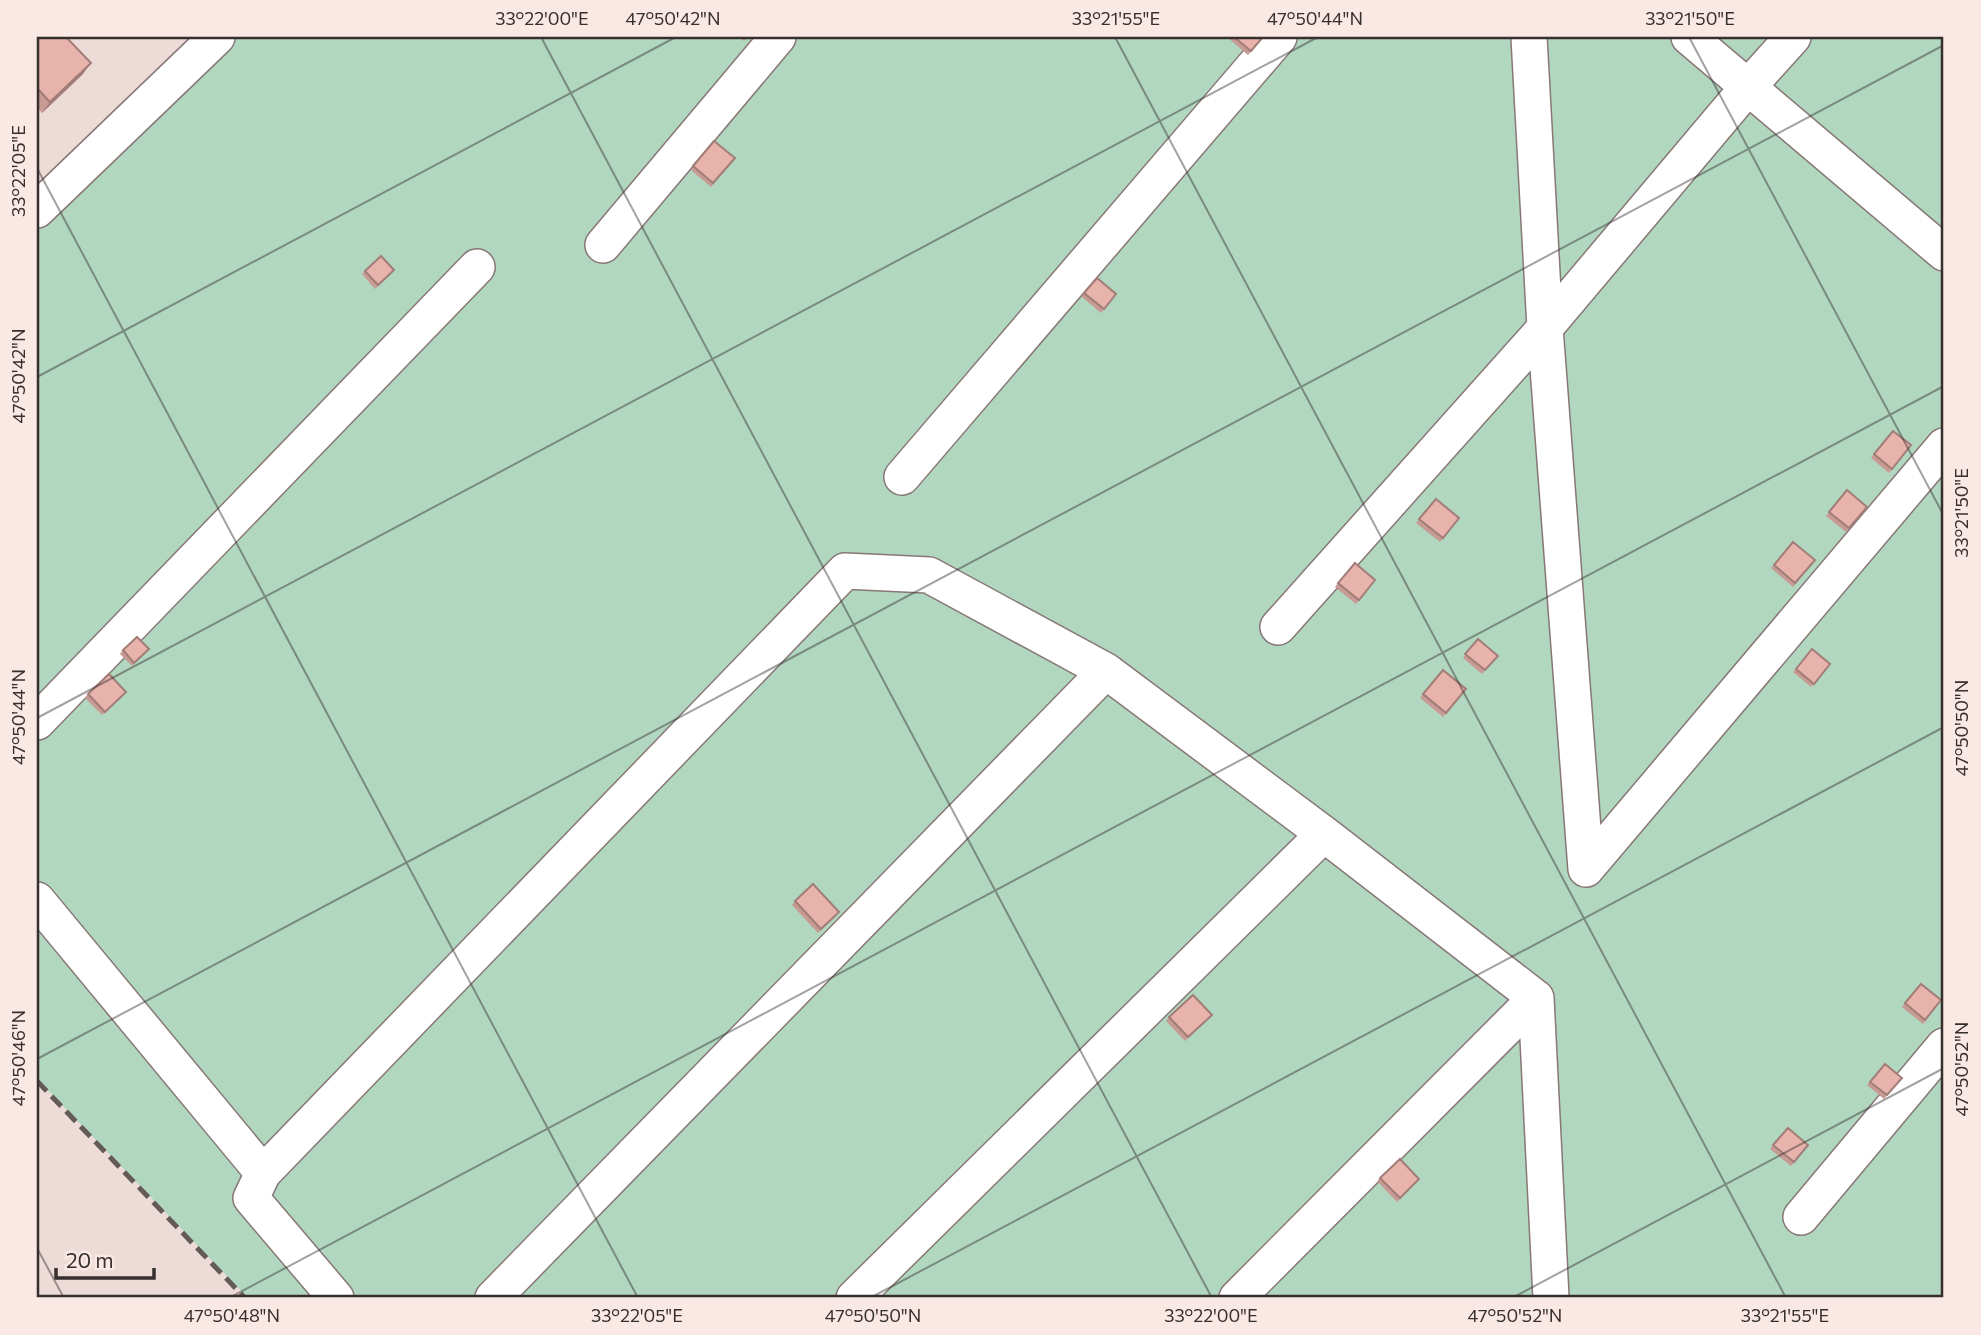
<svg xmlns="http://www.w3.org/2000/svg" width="1981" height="1335" viewBox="0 0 1981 1335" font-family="Commissioner,sans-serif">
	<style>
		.green { fill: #b1d7c1 }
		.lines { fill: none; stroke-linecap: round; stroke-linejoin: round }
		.minor-casing { stroke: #877775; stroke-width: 38 }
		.minor { stroke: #fff; stroke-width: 35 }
		.rail { stroke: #645b59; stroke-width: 5; stroke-dasharray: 14 7; stroke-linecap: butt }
		.wall { fill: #c79a93 }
		.shaded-wall { fill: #a27d78 }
		.building { fill: #e7b3ab; stroke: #a27d78; stroke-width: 2 }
		.ticks { fill: none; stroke: #362f2e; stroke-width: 2; stroke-opacity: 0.45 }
		.neatline { fill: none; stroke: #362f2e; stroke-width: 2.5 }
		.ticks-label { font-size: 18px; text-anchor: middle; fill: #362f2e }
	</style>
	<rect width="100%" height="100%" fill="#eddbd8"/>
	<path class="green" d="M191,37H1944V1298H248L37,1079V191Z"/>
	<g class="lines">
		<defs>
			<path id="minor" d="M1529,37L1545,328L1586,869
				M1689,37L1944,253
				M37,210L217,37
				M603,245L778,37
				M902,477L1279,37
				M1278,627L1545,328L1748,87L1793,37
				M37,722L477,267
				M1586,869L1944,446
				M37,900L263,1173L251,1198L336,1298
				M263,1173L845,571L929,575L1106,671L1324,834L1536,998L1551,1298
				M1801,1217L1944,1046
				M493,1298L1106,671
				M854,1298L1324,834
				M1237,1298L1536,998"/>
		</defs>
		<use href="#minor" class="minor-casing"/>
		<use href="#minor" class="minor"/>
		<path class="rail" d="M37,1081L245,1298"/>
	</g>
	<path class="wall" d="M37,37L83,74L42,113L37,107Z
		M738,37H748L744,41Z
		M1227,37H1263L1248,55Z
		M714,141L735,158L711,187L691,170Z
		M365,271L391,274L375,289L362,274Z
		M1084,293L1116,294L1101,313L1082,297Z
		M1893,431L1909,449L1889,473L1871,458Z
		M1847,490L1867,507L1846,532L1826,516Z
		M1436,499L1459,518L1440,542L1416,523Z
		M1815,560L1793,587L1771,568L1774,565Z
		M1375,580L1356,604L1335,587L1338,583Z
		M1478,639L1495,659L1482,674L1463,658Z
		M149,649L132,666L120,654L123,650Z
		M1830,664L1811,687L1793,672L1796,669Z
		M1443,670L1466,689L1443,717L1420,698Z
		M126,692L102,715L85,698L88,694Z
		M795,901L836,916L818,933L792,905Z
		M1941,1000L1923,1024L1902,1007L1905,1003Z
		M1169,1017L1209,1018L1185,1041L1166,1021Z
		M1885,1064L1902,1078L1884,1099L1867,1085Z
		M1788,1128L1808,1145L1791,1166L1770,1149Z
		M1380,1178L1419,1179L1397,1202L1377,1181Z"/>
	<path class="shaded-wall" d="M91,63L83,74L42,113L50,102Z"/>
	<path class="building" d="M37,37H66L91,63L50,102L37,88Z
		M1234,37H1263L1251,51Z
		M714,141L735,158L713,183L693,166Z
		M381,256L394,270L378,285L365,271Z
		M1097,278L1116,294L1104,309L1084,293Z
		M1893,431L1911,445L1892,469L1874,454Z
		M1847,490L1867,507L1849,528L1829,512Z
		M1436,499L1459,518L1443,538L1419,519Z
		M1793,542L1815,560L1795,583L1774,565Z
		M1355,563L1375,580L1359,600L1338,583Z
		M137,637L149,649L134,663L123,650Z
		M1478,639L1498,656L1485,670L1465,654Z
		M1812,649L1830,664L1814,684L1796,669Z
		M1443,670L1466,689L1446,713L1423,694Z
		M109,674L126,692L105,712L88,694Z
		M813,884L839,912L821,929L795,901Z
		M1921,984L1941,1000L1925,1020L1905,1003Z
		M1193,995L1212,1015L1188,1037L1169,1017Z
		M1885,1064L1902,1078L1887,1095L1870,1082Z
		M1788,1128L1808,1145L1794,1162L1773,1145Z
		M1400,1159L1419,1179L1400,1198L1380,1178Z"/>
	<path class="ticks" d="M541,37L1212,1298M1115,37L1786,1298M1689,37L1944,516M37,168L638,1298M37,377L676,37M37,718L1318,37M37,1059L1944,45M37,1248L64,1298M229,1298L1944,386M870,1298L1944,727M1512,1298L1944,1068"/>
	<rect width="1981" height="1335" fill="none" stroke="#fae8e5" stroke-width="77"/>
	<path d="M56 1268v10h98v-10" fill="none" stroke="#362f2e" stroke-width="3.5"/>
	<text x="66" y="1268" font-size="21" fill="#362f2e" stroke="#fae8e5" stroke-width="5" paint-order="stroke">20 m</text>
	<rect x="38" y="38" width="1904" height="1258" class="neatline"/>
	<g class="ticks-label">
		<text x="542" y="25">33°22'00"E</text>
		<text x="673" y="25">47°50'42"N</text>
		<text x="1116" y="25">33°21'55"E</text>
		<text x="1315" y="25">47°50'44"N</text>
		<text x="1690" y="25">33°21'50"E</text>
		<text transform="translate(19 171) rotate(-90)" y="6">33°22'05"E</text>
		<text transform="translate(19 376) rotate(-90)" y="6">47°50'42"N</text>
		<text transform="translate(1962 513) rotate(-90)" y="6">33°21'50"E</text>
		<text transform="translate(19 717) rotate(-90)" y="6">47°50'44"N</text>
		<text transform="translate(1962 728) rotate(-90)" y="6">47°50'50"N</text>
		<text transform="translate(19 1058) rotate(-90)" y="6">47°50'46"N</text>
		<text transform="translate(1962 1069) rotate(-90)" y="6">47°50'52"N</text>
		<text x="232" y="1322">47°50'48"N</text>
		<text x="637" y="1322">33°22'05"E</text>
		<text x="873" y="1322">47°50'50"N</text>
		<text x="1211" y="1322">33°22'00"E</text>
		<text x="1515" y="1322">47°50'52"N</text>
		<text x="1785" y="1322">33°21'55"E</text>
	</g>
</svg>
